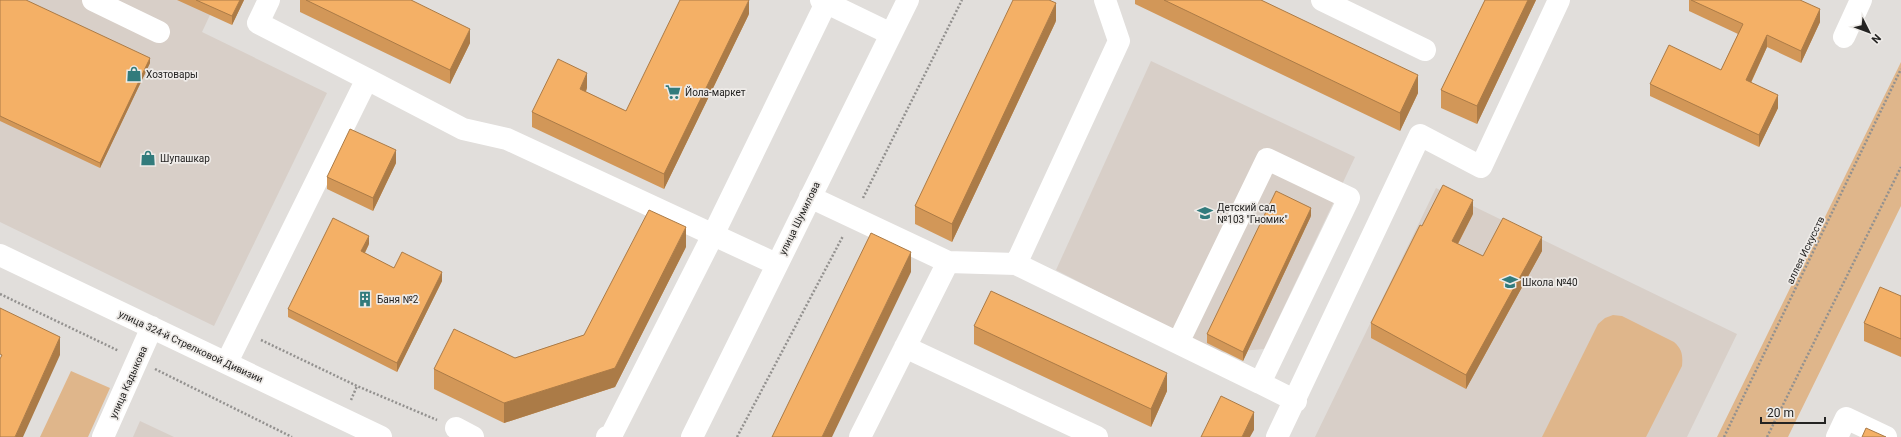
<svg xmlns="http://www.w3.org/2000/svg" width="1901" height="437" viewBox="0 0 1901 437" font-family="Roboto,sans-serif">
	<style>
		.built { fill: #d8cfc8 }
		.green { fill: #dfb68b }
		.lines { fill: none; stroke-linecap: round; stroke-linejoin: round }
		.path { stroke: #93918f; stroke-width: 2.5; stroke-dasharray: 2 2; stroke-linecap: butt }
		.minor { stroke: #fff; stroke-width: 22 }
		.wall { fill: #d29758 }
		.shaded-wall { fill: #ab7b47 }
		.building { fill: #f4b066; stroke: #ab7b47 }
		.labels { text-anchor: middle; stroke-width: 3.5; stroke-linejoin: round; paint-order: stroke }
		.poi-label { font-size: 10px; fill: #242322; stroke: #eeebe8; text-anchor: start }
		.street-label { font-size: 10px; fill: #242322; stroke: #eeebe8 }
	</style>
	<rect width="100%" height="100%" fill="#e1dedb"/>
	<path class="built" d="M0,0H217L202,32L327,93L214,326L0,222Z
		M1151,61L1355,157L1264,349L1217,353L1056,270Z
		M1436,188L1737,334L1687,437H1315Z
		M140,421L174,437H133Z"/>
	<path class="green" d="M1901,62V206L1788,437H1717Z
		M1613,315L1622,316L1674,342C1682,349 1683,355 1682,366L1646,437H1542L1598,324L1605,318Z
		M71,371L110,388L88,437H40Z"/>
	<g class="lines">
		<path class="path" d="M863,198L962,0
			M0,294L119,351
			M261,340L357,386L437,420
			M155,369L292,437
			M351,400L357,386
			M737,437L843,236
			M1724,437L1901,69
			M1767,437L1901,167"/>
		<path class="minor" d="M93,0L159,32
			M821,0L891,34
			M1322,0L1425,50
			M1844,37L1861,0
			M367,79L463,129L507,139L776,264
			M810,197L948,262L1016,264L1119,41L1105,0
			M0,255L381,437
			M1016,264L1178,343L1267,159L1349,198L1260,383L1178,343
			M905,347L1097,437
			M227,362L367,79L258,23L269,0
			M1260,383L1296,401
			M456,428L473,437
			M103,437L152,327
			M607,437L611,436L713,235L826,3
			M692,437L908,0
			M860,437L948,262
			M1277,437L1420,135L1481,167L1559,0
			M1837,437L1846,418L1886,437"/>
	</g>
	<path class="wall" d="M0,0L150,63L100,168L0,121Z
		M177,0H244L232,25Z
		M300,0H411L470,43L450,84L300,12Z
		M1135,0H1261L1418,93L1400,131L1135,4Z
		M1485,0H1536L1477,124L1441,108V90Z
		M1689,0H1800L1820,22L1801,63L1767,47L1751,83L1778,108L1759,147L1650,96V84L1721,70L1738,34L1689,11Z
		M749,14L664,189L532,127V112L587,88L586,92L626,111Z
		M1056,21L952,242L915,224V206Z
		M396,163L373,211L327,189V177Z
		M1473,214L1458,244L1483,256L1542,251L1466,389L1371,338V323Z
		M1311,216L1243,361L1207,343V334Z
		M369,244L365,253L394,268L442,281L397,372L288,317V309Z
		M686,247L615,387L504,423L434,389V369L515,358L584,335Z
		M1901,296V357L1864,341V323Z
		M974,326L1167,391L1151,427L974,344Z"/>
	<path class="shaded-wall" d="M240,0H244L232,25V16Z
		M749,0V14L664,189V174Z
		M1528,0H1536L1477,124V106Z
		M1056,3V21L952,242V224Z
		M1820,9V22L1801,63V51Z
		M470,29V43L450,84V70Z
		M1767,35V47L1746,93V80Z
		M150,58V63L100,168V163Z
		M587,73V88L580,104V89Z
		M1418,75V93L1400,131V113Z
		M1778,95V108L1759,147V135Z
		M396,150V163L373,211V198Z
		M1473,200V214L1452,255V241Z
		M1311,208V216L1243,361V352Z
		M686,227V247L615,387L504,423V403L615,368Z
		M369,236V244L361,260V251Z
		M1542,237V251L1466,389V375Z
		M911,252V272L832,437H822Z
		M442,272V281L397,372V363Z
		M60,337V355L23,437H15Z
		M1167,373V391L1151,427V409Z
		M1254,412V430L1250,437H1242Z"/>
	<path class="building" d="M0,0H26L150,58L100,163L0,116Z
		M196,0H240L232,16Z
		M306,0H411L470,29L450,70Z
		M680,0H749L664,174L532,112L558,59L587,73L580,89L626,111Z
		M1013,0H1049L1056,3L952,224L915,206Z
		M1164,0H1261L1418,75L1400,113Z
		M1485,0H1528L1477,106L1441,90Z
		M1691,0H1800L1820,9L1801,51L1767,35L1746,80L1778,95L1759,135L1650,84L1669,45L1721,70L1743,24Z
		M350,129L396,150L373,198L327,177Z
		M1443,185L1473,200L1452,241L1483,256L1503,218L1542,237L1466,375L1371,323L1420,225L1422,226Z
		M1276,191L1311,208L1243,352L1207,334Z
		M649,210L686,227L615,368L504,403L434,369L454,329L515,358L584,335Z
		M333,218L369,236L361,251L394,268L402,252L442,272L397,363L288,309Z
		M871,233L911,252L822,437H772Z
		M1880,287L1901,296V339L1864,323Z
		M991,291L1167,373L1151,409L974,326Z
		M0,308L60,337L15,437H0V359L2,355L0,354Z
		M1221,396L1254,412L1242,437H1201Z
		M1866,428L1886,437H1862Z"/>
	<defs>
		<symbol id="shop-bare" viewBox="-9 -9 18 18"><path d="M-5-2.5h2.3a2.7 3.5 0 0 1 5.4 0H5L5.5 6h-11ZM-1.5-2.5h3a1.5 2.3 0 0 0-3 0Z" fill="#327b7c" stroke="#eeebe8" stroke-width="2.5" paint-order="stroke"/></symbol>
		<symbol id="supermarket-bare" viewBox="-9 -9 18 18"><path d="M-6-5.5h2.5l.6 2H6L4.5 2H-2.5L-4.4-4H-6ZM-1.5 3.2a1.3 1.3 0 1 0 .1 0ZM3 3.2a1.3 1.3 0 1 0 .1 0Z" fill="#327b7c" stroke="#eeebe8" stroke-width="2.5" paint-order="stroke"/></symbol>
		<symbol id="school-bare" viewBox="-9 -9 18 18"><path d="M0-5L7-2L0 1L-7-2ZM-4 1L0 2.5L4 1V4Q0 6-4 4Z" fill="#327b7c" stroke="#eeebe8" stroke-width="2.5" paint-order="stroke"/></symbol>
		<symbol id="building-bare" viewBox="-9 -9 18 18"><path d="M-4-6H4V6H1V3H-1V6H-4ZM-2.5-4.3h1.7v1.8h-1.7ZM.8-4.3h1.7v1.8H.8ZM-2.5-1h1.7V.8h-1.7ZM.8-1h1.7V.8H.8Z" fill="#327b7c" stroke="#eeebe8" stroke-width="2.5" paint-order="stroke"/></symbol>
	</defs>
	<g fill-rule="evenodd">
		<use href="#shop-bare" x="123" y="63" width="22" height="22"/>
		<use href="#supermarket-bare" x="662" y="81" width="22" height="22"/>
		<use href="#shop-bare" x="137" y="147" width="22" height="22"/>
		<use href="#school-bare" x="1194" y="202" width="22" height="22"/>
		<use href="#school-bare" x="1499" y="271" width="22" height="22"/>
		<use href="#building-bare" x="354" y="288" width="22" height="22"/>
	</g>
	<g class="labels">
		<g class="poi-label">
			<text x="146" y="78">Хозтовары</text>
			<text x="685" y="96">Йола-маркет</text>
			<text x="160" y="162">Шупашкар</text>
			<text x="1217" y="211">Детский сад<tspan x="1217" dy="12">№103 "Гномик"</tspan></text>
			<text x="1522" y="286">Школа №40</text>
			<text x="377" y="303">Баня №2</text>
		</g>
		<g class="street-label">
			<text transform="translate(799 218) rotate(-64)" y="4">улица Шумилова</text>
			<text transform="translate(1805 250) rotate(-64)" y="4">аллея Искусств</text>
			<text transform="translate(191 346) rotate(25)" y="4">улица 324-й Стрелковой Дивизии</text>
			<text transform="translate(128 382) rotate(-66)" y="4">улица Кадыкова</text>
		</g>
	</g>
	<g transform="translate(1869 32) rotate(132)" stroke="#eeebe8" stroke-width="3" paint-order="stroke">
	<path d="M0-3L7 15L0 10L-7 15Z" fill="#242322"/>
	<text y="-6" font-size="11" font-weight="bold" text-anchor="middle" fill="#242322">N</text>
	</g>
	<path d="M1761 417v6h64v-6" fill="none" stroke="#242322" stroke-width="2"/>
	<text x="1767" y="417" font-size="12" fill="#242322" stroke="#eeebe8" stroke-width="3" paint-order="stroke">20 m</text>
</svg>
